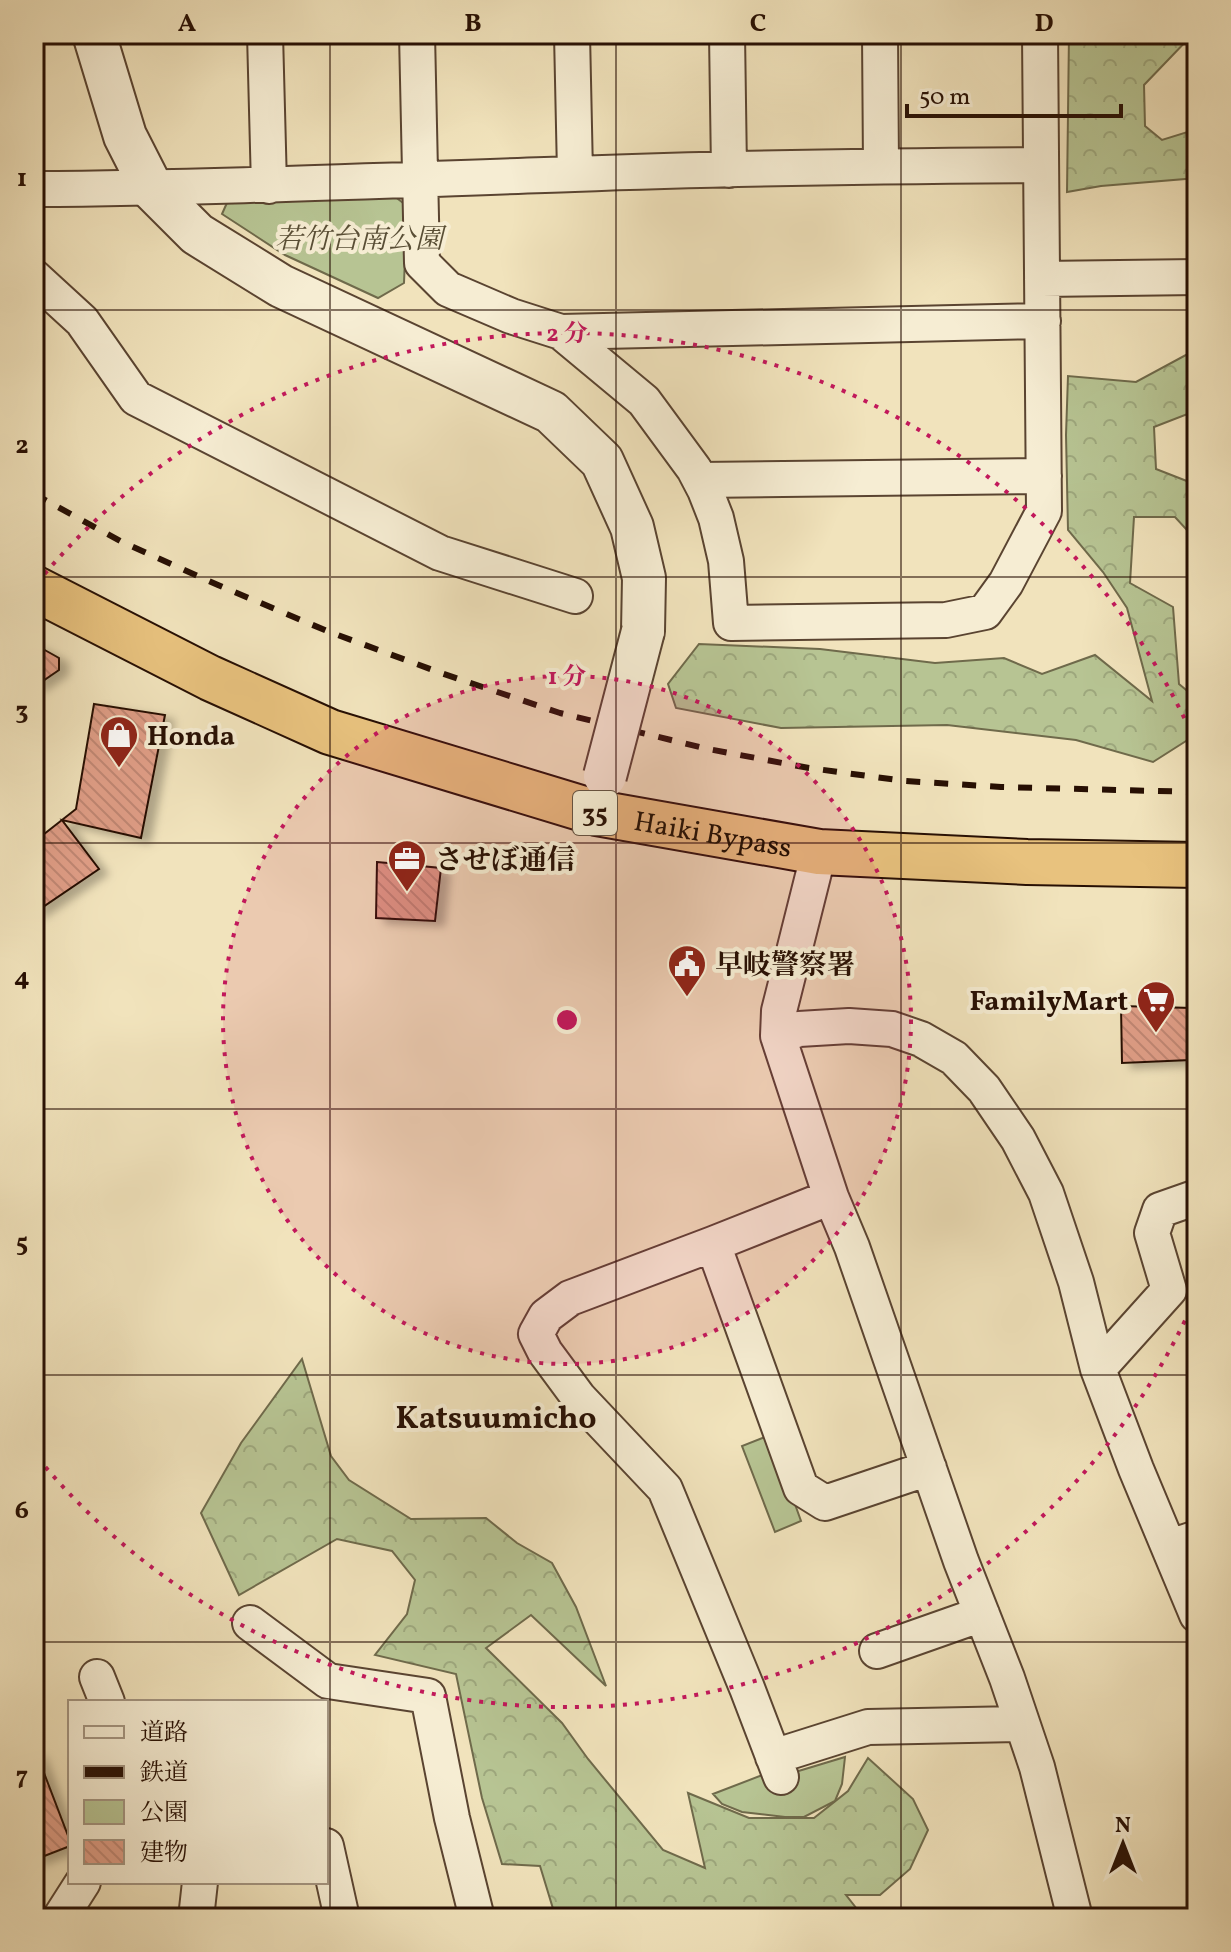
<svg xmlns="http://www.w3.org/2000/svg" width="1231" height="1952" viewBox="0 0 1231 1952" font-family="Vollkorn,'Noto Serif JP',serif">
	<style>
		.forest { fill: url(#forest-crowns); stroke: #6f6a4b; stroke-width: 2 }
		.park { fill: #b7c493; stroke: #6f6a4b; stroke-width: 2 }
		.building { fill: url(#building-back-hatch); stroke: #270f03; stroke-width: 2; filter: url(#shadow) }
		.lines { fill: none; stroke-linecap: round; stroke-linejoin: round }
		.minor-casing { stroke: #5a4431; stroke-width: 38 }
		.tertiary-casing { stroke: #5a4431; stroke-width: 46 }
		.trunk-casing { stroke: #270f03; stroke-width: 48 }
		.minor { stroke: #f6edd3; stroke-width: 34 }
		.tertiary { stroke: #f6edd3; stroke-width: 42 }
		.trunk { stroke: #e8c27e; stroke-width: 44 }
		.rail { stroke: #270f03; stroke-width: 6; stroke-dasharray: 14 14; stroke-linecap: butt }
		.tertiary-bridge-casing { stroke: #5a4431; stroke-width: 46; stroke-linecap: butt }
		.tertiary-bridge { stroke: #f6edd3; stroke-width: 42 }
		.grid { fill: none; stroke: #270f03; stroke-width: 2; stroke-opacity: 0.55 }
		.ring { fill: none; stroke: #c2185b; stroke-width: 4; stroke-dasharray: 4 8 }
		.labels { text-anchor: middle; stroke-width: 8; stroke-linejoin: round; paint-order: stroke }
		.shield { fill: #f6edd3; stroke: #655241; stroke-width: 2 }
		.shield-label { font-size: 26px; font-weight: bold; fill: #270f03 }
		.park-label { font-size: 28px; font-style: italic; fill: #594e35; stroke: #f6edd3 }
		.poi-label { font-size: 28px; font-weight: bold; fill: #270f03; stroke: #f6edd3; text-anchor: start }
		.street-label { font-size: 28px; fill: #270f03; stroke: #f6edd3 }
		.quarter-label { font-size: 32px; font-weight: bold; fill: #270f03; stroke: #f6edd3 }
		.centre { fill: #c2185b; stroke: #f6edd3; stroke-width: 4 }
		.ring-label { font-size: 24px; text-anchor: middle; font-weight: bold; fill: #c2185b; stroke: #f6edd3; stroke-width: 8; stroke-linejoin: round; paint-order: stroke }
		.neatline { fill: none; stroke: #270f03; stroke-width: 3 }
		.grid-label { font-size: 26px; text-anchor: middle; font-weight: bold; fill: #270f03 }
	</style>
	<defs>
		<pattern id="forest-crowns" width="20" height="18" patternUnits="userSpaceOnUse" patternTransform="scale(2)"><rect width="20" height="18" fill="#b7c493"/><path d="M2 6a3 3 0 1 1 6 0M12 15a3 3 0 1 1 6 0" fill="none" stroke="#9da77d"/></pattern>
		<pattern id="building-back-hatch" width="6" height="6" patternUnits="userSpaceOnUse" patternTransform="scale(2)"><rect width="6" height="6" fill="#df9d86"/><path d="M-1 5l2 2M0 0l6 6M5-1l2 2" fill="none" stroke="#bf8672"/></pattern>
		<filter id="shadow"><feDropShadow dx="9" dy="5" stdDeviation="4" flood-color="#0004"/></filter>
	</defs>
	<rect width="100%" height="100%" fill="#f1e3bc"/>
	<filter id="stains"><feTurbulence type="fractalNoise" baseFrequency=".0025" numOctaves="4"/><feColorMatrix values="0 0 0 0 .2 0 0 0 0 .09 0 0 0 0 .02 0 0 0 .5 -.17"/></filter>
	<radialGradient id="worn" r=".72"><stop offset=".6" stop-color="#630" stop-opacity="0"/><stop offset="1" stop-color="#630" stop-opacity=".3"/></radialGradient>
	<path class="forest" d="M1069,34H1193L1144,85L1145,126L1162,140L1197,129V178L1101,186L1067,192Z
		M1197,349V414L1190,413L1154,427L1156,469L1197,485V541L1175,517H1134L1130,583L1173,607L1179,684L1197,699V734L1153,762L1076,740L947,725L781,728L676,708L668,684L699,644L820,649L935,663L1004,658L1042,674L1095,655L1152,701L1127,608L1103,572L1068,530L1066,435L1068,376L1136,382Z
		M302,1359L331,1456L349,1480L411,1519L486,1518L517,1543L552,1563L576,1607L606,1686L531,1615L486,1648L562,1723L588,1759L663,1850L705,1868L688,1793L749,1818H814L848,1791L868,1758L913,1799L928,1830L910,1869L880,1895H846L864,1918H554V1912L540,1866L502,1864L482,1798L456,1674L375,1655L407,1614L415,1580L392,1551L337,1539L239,1595L201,1513L241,1443Z"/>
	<path class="park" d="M389,192L407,206L404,283L378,298L285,255L222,214L230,196Z
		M770,1435L801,1521L775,1532L742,1446Z
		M845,1757L842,1784L835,1801L804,1817H785L742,1812L722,1804L713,1794L765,1774L792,1773Z"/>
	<path class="building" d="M34,644L59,658V670L34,687Z
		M94,704L165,715L141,838L62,820L99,869L34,913V842L76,809Z
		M377,862L441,868L435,921L376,918Z
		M1121,1006L1191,1008L1190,1060L1122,1063Z
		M34,1752H36L70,1841V1846L34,1860Z"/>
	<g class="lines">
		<defs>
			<path id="minor" d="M265,34L269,186
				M417,34L422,263L448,289L511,316L561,332L1043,321
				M572,34L575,173
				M727,34L729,170
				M880,34L881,166
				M34,189C214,188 394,180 574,174C729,168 885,166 1041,165
				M34,277L82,321L136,398L440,553L575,596
				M1042,279L1197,277
				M561,332L644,401L694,469L705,490L716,518L726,561L731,623L946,620L985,612L1006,583L1044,511L1040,34
				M700,480L1044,476
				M819,852L779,1011L778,1036L831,1197L852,1247L961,1561L1007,1678L1037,1767L1075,1918
				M778,1036L799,1029L849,1026L892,1029L921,1039L954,1058L984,1089L1018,1139L1046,1193L1076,1282L1098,1369L1136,1469L1197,1615
				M713,1244L801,1488L825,1503L929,1468
				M1098,1369L1169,1290L1152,1233L1160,1210L1197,1197
				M1170,1547L1197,1538
				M250,1623L328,1681L428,1696L452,1818L477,1918
				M877,1651L982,1614
				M97,1677L107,1702
				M773,1757L868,1727L1022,1724
				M781,1777L747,1688L665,1489L579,1398L545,1352L536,1334L546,1316L570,1298L713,1244L831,1197
				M326,1846L342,1918
				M60,1918L83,1882
				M196,1918L200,1882"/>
			<path id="tertiary" d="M94,34L125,136L152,189L197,234L281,286L551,412L602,461L632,527L644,578L643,631"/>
			<g id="trunk">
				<path id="s1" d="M34,588L210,678L330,732L597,813L819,852L1027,862L1197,865"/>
			</g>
		</defs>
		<use href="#minor" class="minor-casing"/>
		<use href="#tertiary" class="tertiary-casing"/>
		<use href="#trunk" class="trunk-casing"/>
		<use href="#minor" class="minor"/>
		<use href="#tertiary" class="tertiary"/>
		<use href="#trunk" class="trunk"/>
		<path class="rail" d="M34,494L122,542L218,585L327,631L441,673L560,713L708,749L809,768L905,781L1001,787L1197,792"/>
		<defs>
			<path id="tertiary-bridge" d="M605,776L643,631"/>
		</defs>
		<use href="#tertiary-bridge" class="tertiary-bridge-casing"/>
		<use href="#tertiary-bridge" class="tertiary-bridge"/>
	</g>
	<path class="grid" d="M330,34V1918M616,34V1918M901,34V1918M34,310H1197M34,577H1197M34,843H1197M34,1109H1197M34,1375H1197M34,1642H1197"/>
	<circle cx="567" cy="1020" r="344" fill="#c2185b" fill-opacity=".12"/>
	<g class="ring">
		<circle cx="567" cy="1020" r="344"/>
		<path d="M1195 1299A687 687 0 0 1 37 1457M37 583A687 687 0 0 1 1195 741"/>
	</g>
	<defs>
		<symbol id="shop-pin" viewBox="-11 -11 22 30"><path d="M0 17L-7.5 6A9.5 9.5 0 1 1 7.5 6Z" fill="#8f2418" stroke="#f6edd3"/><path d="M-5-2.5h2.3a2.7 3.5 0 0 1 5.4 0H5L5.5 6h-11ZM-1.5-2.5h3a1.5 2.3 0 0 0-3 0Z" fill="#fff"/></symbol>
		<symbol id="office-pin" viewBox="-11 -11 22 30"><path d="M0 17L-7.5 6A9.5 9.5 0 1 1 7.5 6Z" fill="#8f2418" stroke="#f6edd3"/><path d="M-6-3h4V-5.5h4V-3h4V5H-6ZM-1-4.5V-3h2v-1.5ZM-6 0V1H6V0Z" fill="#fff"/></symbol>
		<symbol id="civic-pin" viewBox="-11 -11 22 30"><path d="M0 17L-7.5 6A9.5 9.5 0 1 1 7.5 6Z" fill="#8f2418" stroke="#f6edd3"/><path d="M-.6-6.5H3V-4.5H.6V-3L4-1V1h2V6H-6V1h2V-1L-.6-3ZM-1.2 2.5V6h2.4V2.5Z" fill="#fff"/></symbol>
		<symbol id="supermarket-pin" viewBox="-11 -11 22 30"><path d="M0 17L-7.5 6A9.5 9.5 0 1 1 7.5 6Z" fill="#8f2418" stroke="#f6edd3"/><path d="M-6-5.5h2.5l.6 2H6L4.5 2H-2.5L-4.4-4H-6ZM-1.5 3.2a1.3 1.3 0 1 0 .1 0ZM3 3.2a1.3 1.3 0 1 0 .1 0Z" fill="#fff"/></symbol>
	</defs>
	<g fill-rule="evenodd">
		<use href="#shop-pin" x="97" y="713" width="44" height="60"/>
		<use href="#office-pin" x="385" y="837" width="44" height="60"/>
		<use href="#civic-pin" x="665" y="942" width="44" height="60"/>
		<use href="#supermarket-pin" x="1134" y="978" width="44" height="60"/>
	</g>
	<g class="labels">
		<rect class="shield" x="573" y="791" width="44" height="44" rx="6"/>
		<g class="shield-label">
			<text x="595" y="822">35</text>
		</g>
		<g class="park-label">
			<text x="359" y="248">若竹台南公園</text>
		</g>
		<g class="poi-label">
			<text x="147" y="745">Honda</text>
			<text x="435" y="869">させぼ通信</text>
			<text x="715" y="974">早岐警察署</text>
			<text x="1128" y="1010" text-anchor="end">FamilyMart</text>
		</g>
		<g class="street-label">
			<text dy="10" stroke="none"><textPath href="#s1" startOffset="726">Haiki Bypass</textPath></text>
		</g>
		<g class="quarter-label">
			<text x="496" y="1428">Katsuumicho</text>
		</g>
	</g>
	<circle cx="567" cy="1020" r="12" class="centre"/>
	<g class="ring-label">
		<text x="567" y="341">2 分</text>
		<text x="567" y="684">1 分</text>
	</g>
	<rect width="1231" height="1952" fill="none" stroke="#f1e3bc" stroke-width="88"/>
	<rect x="68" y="1700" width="260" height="184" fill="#f6edd3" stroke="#a39480" stroke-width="2"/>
	<rect x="84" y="1726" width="40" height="12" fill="#f6edd3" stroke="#a39480" stroke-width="2"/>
	<text x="140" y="1740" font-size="24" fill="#270f03">道路</text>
	<rect x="84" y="1766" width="40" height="12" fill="#270f03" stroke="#a39480" stroke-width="2"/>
	<text x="140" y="1780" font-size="24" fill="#270f03">鉄道</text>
	<rect x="84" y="1800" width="40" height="24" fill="#b7c493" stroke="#a39480" stroke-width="2"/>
	<text x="140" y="1820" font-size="24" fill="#270f03">公園</text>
	<rect x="84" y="1840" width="40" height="24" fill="url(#building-back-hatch)" stroke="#a39480" stroke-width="2"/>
	<text x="140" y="1860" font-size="24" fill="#270f03">建物</text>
	<g transform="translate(1123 1844)" stroke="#f6edd3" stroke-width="6" paint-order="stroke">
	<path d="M0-6L14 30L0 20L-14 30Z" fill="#270f03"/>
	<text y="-12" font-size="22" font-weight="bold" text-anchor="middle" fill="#270f03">N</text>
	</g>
	<path d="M907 104v12h214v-12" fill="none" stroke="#270f03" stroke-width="4"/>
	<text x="919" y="104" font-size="24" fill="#270f03" stroke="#f6edd3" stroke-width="6" paint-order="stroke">50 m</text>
	<rect x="44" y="44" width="1143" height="1864" class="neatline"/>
	<g class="grid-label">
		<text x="187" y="31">A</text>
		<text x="473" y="31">B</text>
		<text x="758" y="31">C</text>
		<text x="1044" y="31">D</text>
		<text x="22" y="186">1</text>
		<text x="22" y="453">2</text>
		<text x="22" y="719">3</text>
		<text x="22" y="985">4</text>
		<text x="22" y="1251">5</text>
		<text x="22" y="1518">6</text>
		<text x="22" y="1784">7</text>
	</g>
	<rect width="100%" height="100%" filter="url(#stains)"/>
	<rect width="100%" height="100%" fill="url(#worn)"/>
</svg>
